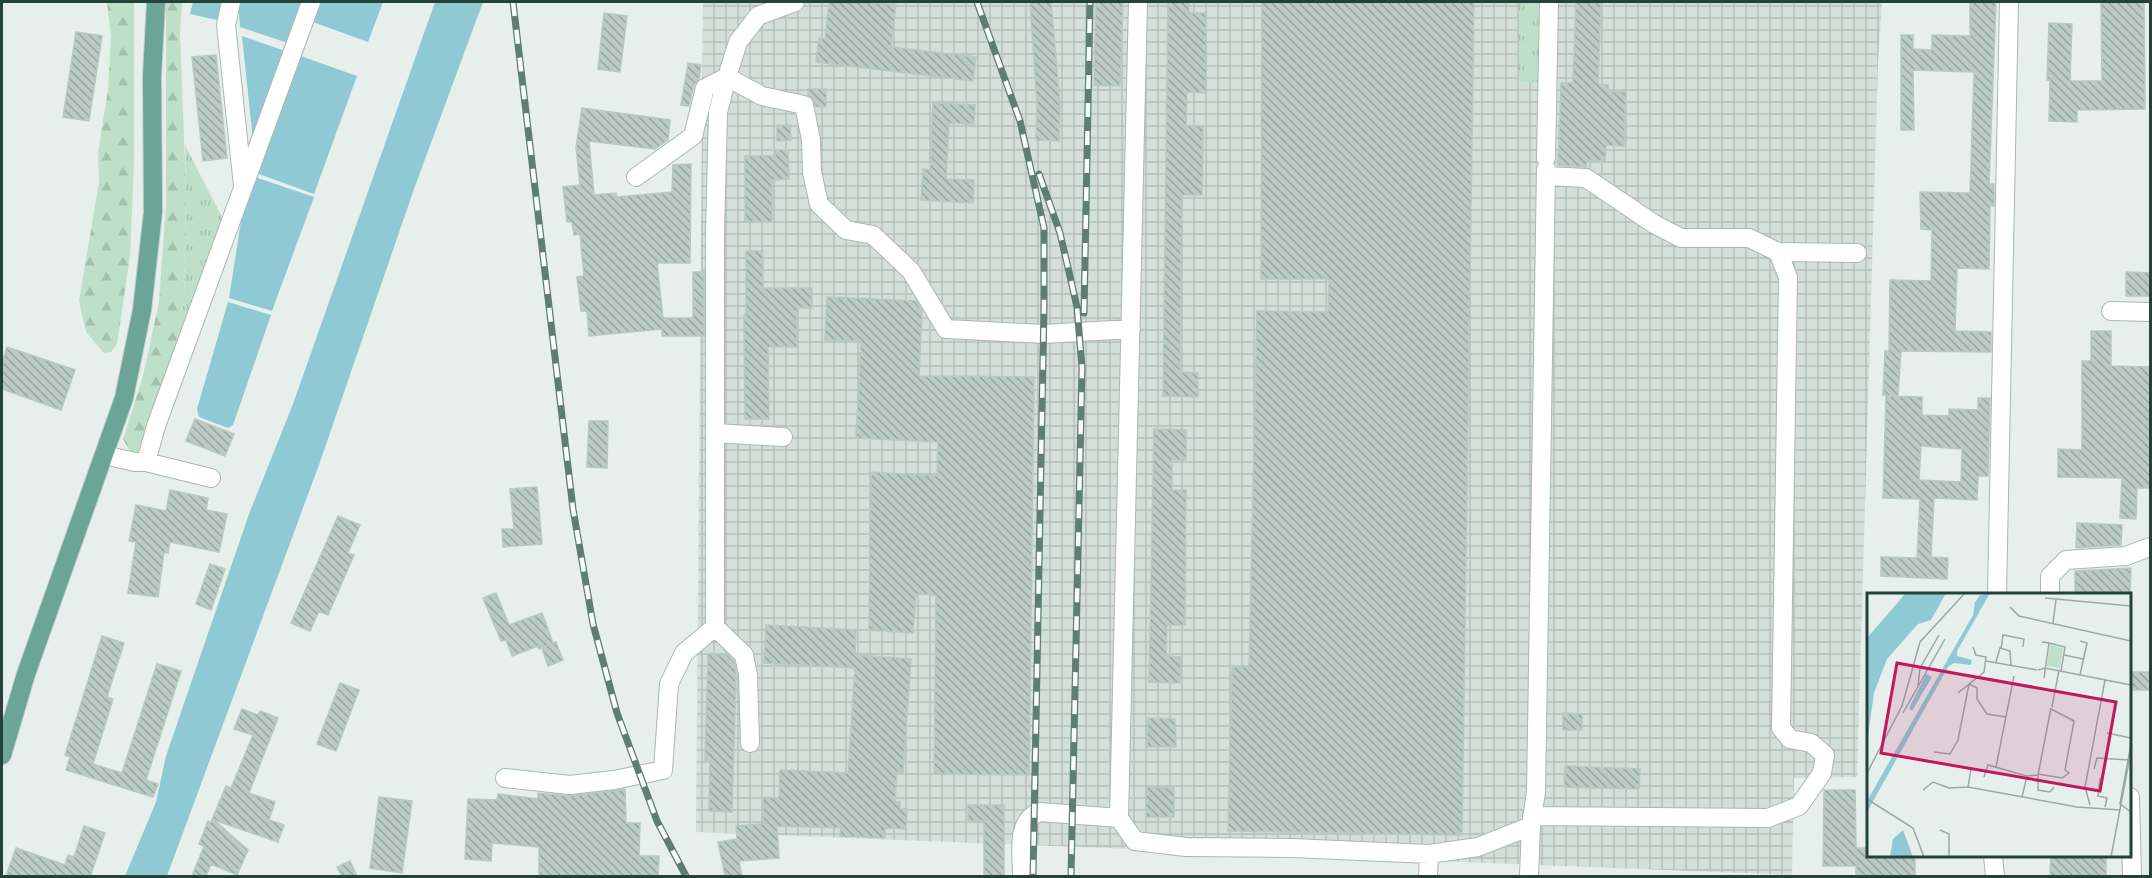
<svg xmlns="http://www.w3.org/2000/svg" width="2152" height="878" viewBox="0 0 2152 878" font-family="Helvetica,sans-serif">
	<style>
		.industrial { fill: url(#industrial-grid) }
		.grass { fill: url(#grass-tufts) }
		.forest { fill: url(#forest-firs) }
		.water { fill: #8ec9d4 }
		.building { fill: url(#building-back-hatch); stroke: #b8c9c2; stroke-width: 1.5; fill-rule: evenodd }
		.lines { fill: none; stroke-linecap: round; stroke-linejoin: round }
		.minor-casing { stroke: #a8b8b2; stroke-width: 20 }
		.major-casing { stroke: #c2cac8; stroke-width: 20 }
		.minor { stroke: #fff; stroke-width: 18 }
		.major { stroke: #6aa596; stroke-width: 18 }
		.rail-casing { stroke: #5f7d75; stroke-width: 7 }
		.rail { stroke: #f7fbf9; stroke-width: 4.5; stroke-dasharray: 14; stroke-linecap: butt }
		.inset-road { fill: none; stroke: #98aaa4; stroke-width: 1.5 }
		.view { fill: #c2185b; fill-opacity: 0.15; stroke: #c2185b; stroke-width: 3 }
		.inset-edge { fill: none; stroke: #24423a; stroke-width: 3 }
	</style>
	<defs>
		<pattern id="industrial-grid" width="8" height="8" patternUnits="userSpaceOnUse" patternTransform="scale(1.5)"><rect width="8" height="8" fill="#d4dfda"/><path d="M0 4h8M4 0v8" fill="none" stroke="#b6c1bc"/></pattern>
		<pattern id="grass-tufts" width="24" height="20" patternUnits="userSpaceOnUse" patternTransform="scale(1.5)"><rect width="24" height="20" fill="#bfe0c8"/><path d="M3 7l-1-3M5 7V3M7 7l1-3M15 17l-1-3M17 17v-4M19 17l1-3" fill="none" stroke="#a4c1ad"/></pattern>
		<pattern id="forest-firs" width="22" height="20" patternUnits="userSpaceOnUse" patternTransform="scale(1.5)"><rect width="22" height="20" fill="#bfe0c8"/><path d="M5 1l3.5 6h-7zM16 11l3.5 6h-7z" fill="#a4c1ad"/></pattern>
		<pattern id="building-back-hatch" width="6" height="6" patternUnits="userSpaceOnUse" patternTransform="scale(1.5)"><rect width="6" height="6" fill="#bbcac4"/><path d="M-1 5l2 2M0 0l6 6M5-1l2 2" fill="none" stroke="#98a6a0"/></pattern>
	</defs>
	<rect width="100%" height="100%" fill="#e6efeb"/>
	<path class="industrial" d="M703,2H1882L1878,63L1857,777L1794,778L1792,875L696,832Z"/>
	<path class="grass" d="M1519,2H1540L1541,82H1519Z
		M185,145L222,217L186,321L177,340L184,300L186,191Z"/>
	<path class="forest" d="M107,2H134V163L130,256L117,344L111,352L104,353L86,332L79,301L99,182L98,152L108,90L111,36Z
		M166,2H182L180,33L186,191L184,300L177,340L144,442L140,451L134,453L129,450L123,439L143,376L159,302L166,204Z"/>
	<path class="water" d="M193,2H224L217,20L190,14Z
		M238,2H306L291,44L240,27Z
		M317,2H383L368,42L310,21Z
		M435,2H483L414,189L320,462L167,876H125L156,802L166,756L249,514L293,404Z
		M242,36L288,52L254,150Z
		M298,55L357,76L314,194L256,173Z
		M255,177L314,197L272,311L229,298L242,215Z
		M228,302L271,315L233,425L228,428L199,417L197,409Z"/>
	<path class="building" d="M829,2H863L896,5L891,47L976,57L973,81L816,62L819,38L825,39Z
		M1030,2H1051L1060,103L1059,141L1036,140L1037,103Z
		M1096,2H1123L1120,86L1094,85Z
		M1168,2H1189V13H1206V93L1187,92L1186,126H1203L1202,195H1182L1180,372L1198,373V397L1163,396Z
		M1262,2H1474L1462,835L1228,831L1232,667H1249L1257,311L1328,312L1329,279H1261Z
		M1576,2H1601L1598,84L1608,85V91L1626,92L1624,146L1606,145L1605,161L1587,160L1586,167L1558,165L1561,83H1573Z
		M1970,2H1996L1989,184H1994V206H1990L1989,269L1957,268L1955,331L1991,332V352L1901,351L1898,396L1883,395L1885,351H1889L1890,280L1931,281L1932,230L1921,229L1920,192L1970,193L1974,72L1913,70L1914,130H1901V35H1913V49L1932,50V35L1970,36Z
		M2101,2H2144L2145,109L2077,110V122L2049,121L2050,80H2047L2049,23L2072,24L2070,81H2102Z
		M604,13L627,16L620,72L598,69Z
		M76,32L102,36L89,121L63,117Z
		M216,55L227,158L203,161L192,57Z
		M688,63L701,65L699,79L694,85L689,106L681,105Z
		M808,89H826V107H816L812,98L808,95Z
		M933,103L975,105L974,124L949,123L946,179L974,180L973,203L921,200L923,169L930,170Z
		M582,108L670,120L668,140L655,149L589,141L594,195L616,193L617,197L672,192L673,165L691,164L690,263H657L663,318H693V272H704V336H662V329L589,336L587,311H581L577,277L584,276L580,234L574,235L572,222H567L563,187L580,185L576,147Z
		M777,125H790L791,140L777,141Z
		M775,150H788L789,179L772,180V222H745V156H775Z
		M746,251H763V288H812V308H797V347H768L769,419H745L744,315L746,314Z
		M2126,272L2151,273V296H2126Z
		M827,297L916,301L922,311L919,376L1034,377L1029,775L934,774L936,595L916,594L913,633L869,630L871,472L937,476L938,442L856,438L861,341L825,340Z
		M2091,331H2111V366L2151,367V488H2137L2136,519L2120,518L2122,478L2058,477V449L2082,450V361H2091Z
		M7,347L75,370L61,410L2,389V362Z
		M1886,396L1922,397V415L1949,416V409L1978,410V398H1990L1988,476H1978L1977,500L1934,498L1931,557L1948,558L1947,579L1881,576V557L1917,558L1920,499L1883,498ZM1921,446L1962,449L1961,482L1919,480Z
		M195,419L234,434L225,456L186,441Z
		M589,421H608L607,468L587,467Z
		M1154,429L1186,430V460H1172V490H1186L1185,625H1167L1166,656L1181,657L1180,683L1149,682Z
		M537,487L542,544L503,547L502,529H514L510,489Z
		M170,490L208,498L206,510L227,514L219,552L170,542L168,553L164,552L158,597L128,593L136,542L129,541L136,505L166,511Z
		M338,516L360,525L348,553L354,555L328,615L319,611L310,631L291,623Z
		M2077,523L2122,525L2121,545L2076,548Z
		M210,564L225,569L211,610L196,604Z
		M2131,568L2130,593L2093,592V594H2075V571Z
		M496,593L509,625L542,613L553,643L546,646L556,642L563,660L548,666L542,648L539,649L538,646L512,656L506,640L501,641L483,598Z
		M766,625L856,630L855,655L911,659L903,773L897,772L895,802H900V809H907L906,829L885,828V838L840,836L841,828L777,826L779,858L739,861L742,876H725L718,842L737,839L736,826L763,824V797L779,798L780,770L848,773L855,668L764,663Z
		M102,636L124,643L107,697L113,699L93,764L122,773L157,664L181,671L146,780L158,784L153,797L66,770L70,757L65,755Z
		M708,654L728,655L734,661L736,673L732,812L709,811L710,761L705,760Z
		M2130,672H2151V690H2130Z
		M340,683L359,690L336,751L317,744Z
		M242,709L258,715L260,711L278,718L249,793L275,802L269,820L284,825L278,842L214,820L248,850L237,875L211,864L206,876H192L204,846L199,844L208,821L211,822L226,786L231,788L253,735L234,729Z
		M1563,713L1582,714V730H1563Z
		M1148,718L1175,719L1176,747H1147Z
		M1565,766L1640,769L1639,789L1564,787Z
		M1146,787L1174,788V817H1146Z
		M625,789L626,823H640L639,856H659L658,876H539V847L492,843L491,861L465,859L468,799L497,800L498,794L538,799V793L571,796Z
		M1824,790H1855L1856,848H1869V855H1915V876H1856V866H1823Z
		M379,797L412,801L402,873L370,868Z
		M968,805H1004V876H984V821H968Z
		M84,826L105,833L91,874L92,876H6L16,848L65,865L68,855L74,857Z
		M2051,855H2106V876H2050Z
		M350,861L357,876H342L337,867Z"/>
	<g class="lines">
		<defs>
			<path id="minor" d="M231,2L226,25L243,186
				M1546,158L1549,2
				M636,177L693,136L705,88L727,77L738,42L758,16L795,2
				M1778,252L1857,253
				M2111,311L2150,312
				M715,433L783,437
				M104,455L135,462H146L211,478
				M146,462L156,426L311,2
				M1997,594L2009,2
				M2050,594V576L2066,560L2126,556L2150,547
				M715,627L744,655L748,675L750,743
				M505,778L570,785L614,780L663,770L669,684L684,653L715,627V233L718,112L727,77L762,96L804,105L811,140L812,172L819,204L846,230L873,235L911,271L946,329L1044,334L1131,329
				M2130,797L2132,876
				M1532,816L1768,818L1799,806L1822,773L1825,755L1811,743L1790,739L1781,728L1788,277L1778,252L1749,238H1681L1654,224L1586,178L1546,176
				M1119,818L1138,2
				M1993,856L1995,876
				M1022,876C1022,856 1015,820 1040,812L1119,818L1135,841L1186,847L1292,848L1429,854L1478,847L1531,826L1536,792L1546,169
				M1428,876L1429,854
				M1529,876L1531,826"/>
			<path id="major" d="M2,755L26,674L124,398L142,310L153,212L152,76L156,2"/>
		</defs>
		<use href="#minor" class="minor-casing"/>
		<use href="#major" class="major-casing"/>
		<use href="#minor" class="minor"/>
		<use href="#major" class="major"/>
		<defs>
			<path id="rail" d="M513,2L573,509L593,624L617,713L657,821L686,876
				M977,2L1020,121L1044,228V307L1033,876
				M1039,174L1060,233L1077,307L1082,368L1071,876
				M1084,313L1090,2"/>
		</defs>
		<use href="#rail" class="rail-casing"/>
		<use href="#rail" class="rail"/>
	</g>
	<g transform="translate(1867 593)">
		<rect width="264" height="264" fill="#e6efeb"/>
		<path d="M183,52L196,55L193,75L180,73Z" fill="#bfe0c8"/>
		<path d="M39,0H79L64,27L51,31L20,66L7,100L0,149V45ZM123,0L90,58V63L105,67L104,72L87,70L81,74L0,219V208L106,22L108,9L113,2ZM59,81L65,84L45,118L42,115ZM36,237L46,264L23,263L26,246Z" fill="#8ec9d4"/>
		<path class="inset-road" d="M178,5L264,13M143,14L152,23L264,48M186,30L189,7M213,48L220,50L213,82M175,49L182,50L177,85M182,50L198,54L194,78M134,56L136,42L157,46L156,54M197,62L216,66M119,68L170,77M129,69L133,55L143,58L144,72M171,77L178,75L264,92M51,93L53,75L72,42M91,100L117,79L119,64L109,62L106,54M185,114L192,77M36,120L78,46M240,140L264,145M264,151L253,211L264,219M67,159L83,161L91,147L102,91L110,95V106L120,121L139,124M129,174L147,83M227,176L230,165L262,167M0,180L35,113L53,49L98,0M171,181L195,185L202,180L198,177L207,128L184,116M171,182V197L183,199L187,194M117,184L121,172L160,183L171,182L184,115M233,185L231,203L240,205L238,214M101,194L104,176M56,197L66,189L82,195L101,194L210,214L253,217M155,204L160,183M0,206L46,235L57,264M223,212L218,194L238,87M73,237L82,241V264M244,264L264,158"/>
		<path class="view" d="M30,70L249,109L233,198L14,160Z"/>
		<rect width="264" height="264" class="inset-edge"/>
	</g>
	<rect width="2152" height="878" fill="none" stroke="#24423a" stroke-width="6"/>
</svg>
